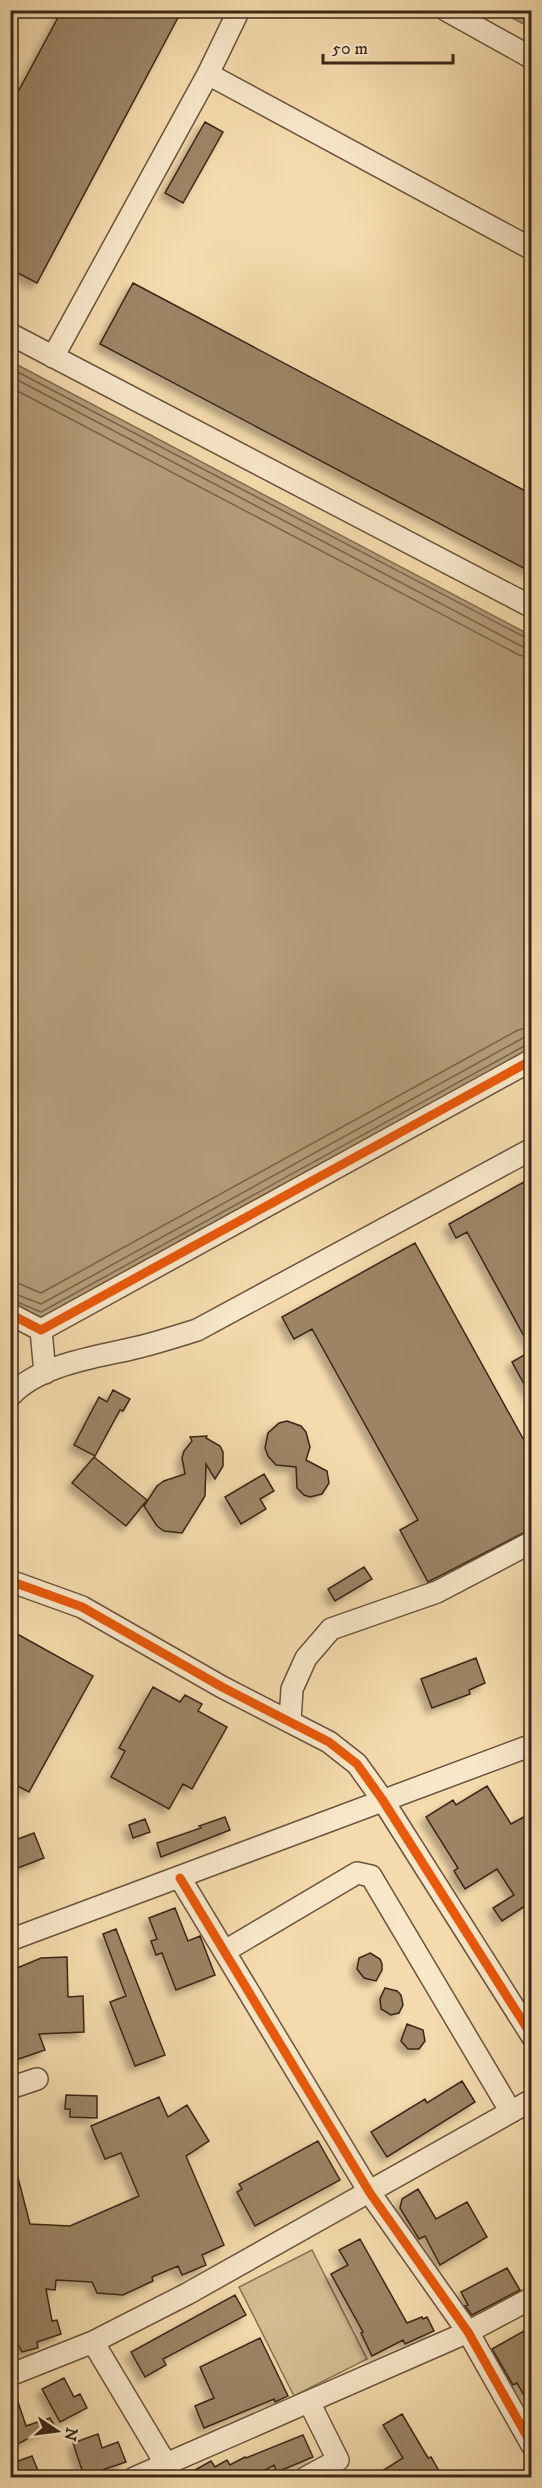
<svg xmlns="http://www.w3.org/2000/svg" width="542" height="2488" viewBox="0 0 542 2488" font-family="'IM FELL DW Pica',serif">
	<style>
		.green { fill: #d5bc93; stroke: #887256; stroke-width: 1.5 }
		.water { fill: #b59d7a; stroke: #856e53; stroke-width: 1.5 }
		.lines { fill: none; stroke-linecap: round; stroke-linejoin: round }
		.shore { stroke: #786249; stroke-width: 1.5 }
		.building { fill: #9c8465; stroke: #3c2718; stroke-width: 1.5; filter: url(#shadow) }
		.minor-casing { stroke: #6a543d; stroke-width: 24 }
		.minor { stroke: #f8e7c9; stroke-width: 21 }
		.cycleway-casing { stroke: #f8e7c9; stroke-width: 13 }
		.cycleway { stroke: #e8590c; stroke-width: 9 }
	</style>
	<defs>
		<filter id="shadow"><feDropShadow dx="-5.5" dy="5.5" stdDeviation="3" flood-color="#0004"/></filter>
	</defs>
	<rect width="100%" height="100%" fill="#f4daac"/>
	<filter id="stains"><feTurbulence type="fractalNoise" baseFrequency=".00333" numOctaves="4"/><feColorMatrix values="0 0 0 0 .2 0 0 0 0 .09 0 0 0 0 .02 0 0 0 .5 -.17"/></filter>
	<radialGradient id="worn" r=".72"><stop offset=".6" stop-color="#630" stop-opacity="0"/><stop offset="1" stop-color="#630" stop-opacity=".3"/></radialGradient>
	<path class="green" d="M312,2250L367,2359L294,2396L239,2287Z"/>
	<path class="water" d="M499,11H531V28Z
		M10,361L532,636L531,1049L40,1320L10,1304Z"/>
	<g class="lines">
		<path class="shore" d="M10,368L532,641
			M10,376L523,647L532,649
			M10,387L519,655L532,658
			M10,1283L20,1284L41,1293L518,1030L532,1027
			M10,1292L41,1304L523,1038L532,1036
			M10,1299L41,1312L526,1045L532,1044"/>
	</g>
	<path class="building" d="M62,10H182L37,283L10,269V107Z
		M205,122L223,132L183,203L165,193Z
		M133,283L531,494V572L100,344Z
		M531,1178V1349L467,1232L456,1238L449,1224Z
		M415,1243L531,1453V1529L428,1582L400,1530L418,1520L312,1329L294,1339L282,1317Z
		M531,1351V1397L512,1362Z
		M113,1390L130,1399L123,1411L120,1410L95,1456L74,1445L99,1397L107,1402Z
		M287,1421L301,1426L306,1432L310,1447L306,1460L327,1471L329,1483L322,1494L310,1497L304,1495L297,1488L296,1467L276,1465L268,1456L265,1448L268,1433L279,1423Z
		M207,1436L206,1438L220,1446L223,1452V1466L215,1479L206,1464L205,1496L182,1533L164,1531L157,1526L144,1506L157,1486L164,1481L185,1474L182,1458L184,1451L192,1441L190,1437Z
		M94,1457L147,1500L126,1526L72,1483Z
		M264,1474L274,1491L260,1499L266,1509L241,1524L225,1497Z
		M364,1567L372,1579L335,1601L328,1589Z
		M10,1630L93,1676L29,1792L10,1782Z
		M476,1658L485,1683L469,1690L470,1694L432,1708L421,1679Z
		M153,1687L180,1702L185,1695L202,1704L198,1711L227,1727L192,1789L183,1784L169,1809L111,1777L125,1751L119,1748Z
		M487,1786L511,1824L531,1813V1902L502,1921L493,1908L514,1895L497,1869L465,1889L454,1871L458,1868L426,1817L453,1800L456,1805Z
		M225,1817L230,1830L161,1857L157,1843L201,1828L199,1826Z
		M145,1819L150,1832L133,1838L129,1825Z
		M34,1833L44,1858L10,1871V1842Z
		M175,1908L188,1941L200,1936L215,1975L176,1990L162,1953L156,1955L151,1941L157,1939L149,1918Z
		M116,1929L165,2055L135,2066L110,2002L126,1996L103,1934Z
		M370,1953L380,1959L382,1964V1970L376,1981L364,1978L357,1969L359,1958Z
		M67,1957L68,1997L83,1996L84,2032L39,2034L45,2050L10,2062V1971L41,1958Z
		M385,1988L397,1991L401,1995L403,2005L399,2013L391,2015L381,2009L380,1999Z
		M407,2024L423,2030L425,2041L419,2049H408L401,2041Z
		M462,2081L475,2102L387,2157L371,2132L425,2099L427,2103Z
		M66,2095L97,2096V2118L70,2117V2109H65Z
		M159,2097L168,2117L187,2105L209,2141L186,2156L224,2245L202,2255L206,2265L182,2275L178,2266L152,2277L153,2281L123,2295L97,2293L92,2282L56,2280L55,2290L46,2289L52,2321L57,2320L61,2334L37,2342L38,2348L22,2352L10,2330V2308H15L10,2289V2167L15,2166L30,2224L70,2226L139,2196L121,2153L105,2159L91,2126Z
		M318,2141L340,2180L255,2226L237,2192L242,2189L239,2184Z
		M418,2189L436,2219L467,2202L487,2237L440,2265L425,2236L419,2239L400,2208L402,2199Z
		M360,2239L407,2323L422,2317L423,2319L427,2317L434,2331L405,2344L403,2340L372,2356L361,2333L363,2332L331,2274L348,2265L339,2250Z
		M507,2268L520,2290L472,2315L465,2306L468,2305L461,2292Z
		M235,2295L246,2315L163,2359L166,2365L145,2377L131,2352Z
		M531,2327V2408L517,2383L513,2385L492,2349Z
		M260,2338L288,2396L275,2402L274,2399L204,2428L195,2406L214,2398L200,2367Z
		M64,2378L74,2397L80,2394L87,2408L60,2422L42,2389Z
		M13,2387L26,2426L50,2418L54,2425L10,2448V2388Z
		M402,2414L428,2458L431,2457L443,2478H371L403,2458L383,2425Z
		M98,2434L102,2448L118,2442L126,2462L84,2476L73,2443Z
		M303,2435L313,2457L277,2472L274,2465L251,2478H185L186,2475L211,2461L215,2467L227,2460L230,2465L245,2457L246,2458Z
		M32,2456L41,2478H10V2464Z"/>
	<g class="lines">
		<defs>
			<path id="minor" d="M446,10L532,58
				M208,74L532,249
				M10,334L532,607
				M53,357L208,74L239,10
				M10,1314L41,1330L532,1060
				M41,1330L45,1373
				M10,1396C41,1363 99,1357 139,1347C159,1342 178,1336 197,1330L532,1149
				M10,1581L82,1607L222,1687L329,1742L357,1764L382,1799L532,2036
				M290,1721L292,1689L306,1658L331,1629L437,1592L532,1542
				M180,1878L370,2193L468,2332L532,2445
				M10,1940L532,1745
				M225,1951L357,1873L371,1876L511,2112
				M10,2088L37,2079
				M93,2342L173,2476
				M10,2375L93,2342L187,2294L532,2100
				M134,2478L468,2332L532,2298
				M305,2478L338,2460L309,2402"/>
		</defs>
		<use href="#minor" class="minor-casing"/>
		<use href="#minor" class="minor"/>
		<defs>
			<path id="cycleway" d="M10,1314L41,1330L532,1060
				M10,1581L82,1607L222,1687L329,1742L357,1764L382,1799L532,2036
				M180,1878L370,2193L468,2332L532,2445"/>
		</defs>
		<use href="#cycleway" class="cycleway-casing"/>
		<use href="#cycleway" class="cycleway"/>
	</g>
	<rect width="542" height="2488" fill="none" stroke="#f4daac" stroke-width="36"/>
	<rect x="12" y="12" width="518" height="2464" fill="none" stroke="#3c2718" stroke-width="3"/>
	<rect x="18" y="18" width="506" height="2452" fill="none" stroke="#3c2718" stroke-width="1.5"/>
	<g transform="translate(57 2431) rotate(103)" stroke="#f8e7c9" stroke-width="4.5" paint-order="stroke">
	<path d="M0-4.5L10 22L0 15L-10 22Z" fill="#3c2718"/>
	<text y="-9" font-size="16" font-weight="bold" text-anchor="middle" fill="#3c2718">N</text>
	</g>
	<path d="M323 54v9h130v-9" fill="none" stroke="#3c2718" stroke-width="3"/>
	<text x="332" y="54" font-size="18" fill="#3c2718" stroke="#f8e7c9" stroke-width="4.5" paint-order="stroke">50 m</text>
	<rect width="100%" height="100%" filter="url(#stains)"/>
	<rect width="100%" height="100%" fill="url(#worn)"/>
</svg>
